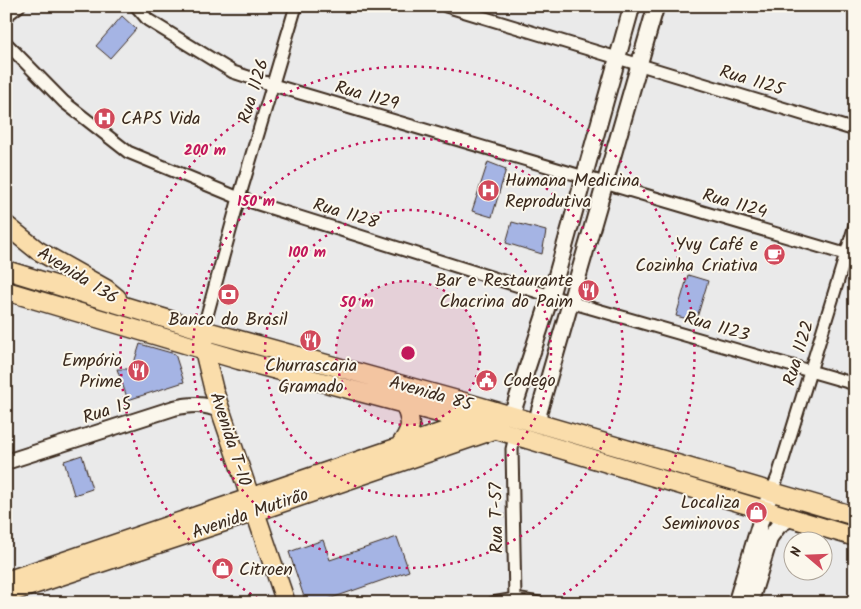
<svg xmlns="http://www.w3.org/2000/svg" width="861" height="609" viewBox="0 0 861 609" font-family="Kalam,sans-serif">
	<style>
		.building { fill: #a5b4e4; stroke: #3b2a1e }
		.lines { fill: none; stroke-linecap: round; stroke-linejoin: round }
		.minor-casing { stroke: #3b2a1e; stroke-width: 15 }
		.tertiary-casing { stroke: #3b2a1e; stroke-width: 18 }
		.secondary-casing { stroke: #3b2a1e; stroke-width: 19 }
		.primary-casing { stroke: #3b2a1e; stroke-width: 21 }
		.minor { stroke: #fbf7ec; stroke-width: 11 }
		.tertiary { stroke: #fbf7ec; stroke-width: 14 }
		.secondary { stroke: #fbf7ec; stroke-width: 15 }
		.primary { stroke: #faddab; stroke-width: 18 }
		.ring { fill: none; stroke: #c2185b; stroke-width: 2.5; stroke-dasharray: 2.5 5 }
		.labels { text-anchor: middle; stroke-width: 4; stroke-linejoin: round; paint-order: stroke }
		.street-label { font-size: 18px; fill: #3b2a1e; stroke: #fbf7ec }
		.poi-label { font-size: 18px; fill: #3b2a1e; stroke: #fbf7ec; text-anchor: start }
		.centre { fill: #c2185b; stroke: #fbf7ec; stroke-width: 2.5 }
		.ring-label { font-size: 15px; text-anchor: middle; font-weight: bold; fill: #c2185b; stroke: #fbf7ec; stroke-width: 4; stroke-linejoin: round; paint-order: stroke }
	</style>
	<rect width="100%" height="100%" fill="#eaeaea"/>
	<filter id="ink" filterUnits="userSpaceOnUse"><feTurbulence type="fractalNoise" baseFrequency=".02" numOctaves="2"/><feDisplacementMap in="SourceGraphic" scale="10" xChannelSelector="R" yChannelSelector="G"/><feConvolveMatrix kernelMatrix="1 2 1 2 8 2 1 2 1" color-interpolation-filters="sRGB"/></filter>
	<g filter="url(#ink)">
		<path class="building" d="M122,16L136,29L110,58L96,46Z
			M488,162L506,169L492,217L472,211Z
			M512,222L546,231L542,254L506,243Z
			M688,275L708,281L696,321L676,316Z
			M140,344L175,354L184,382L128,400L117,369H132Z
			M82,455L92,489L74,495L64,461Z
			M397,537L409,571L329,599L330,603H306L289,552L323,540L330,560Z"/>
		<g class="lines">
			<defs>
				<path id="minor" d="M136,6L148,20L233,72L273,85L855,257
					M446,6L855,130
					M6,16L19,6
					M6,43L64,102L128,152L239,198L570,302L855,384
					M203,330L239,198L296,6
					M772,491L778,476L855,225
					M515,599L512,449L515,437
					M493,603L515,599L539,603"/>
				<path id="tertiary" d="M6,462L174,408C191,404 204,403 221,411"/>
				<path id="secondary" d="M506,415L514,408L551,295L632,6
					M539,424V412L656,6
					M736,603L764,510L772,491
					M750,603L770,537L779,525L792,517"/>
				<path id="primary" d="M6,225L37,250L106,289L117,298
					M6,270L203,330L468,403L855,516
					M6,291L239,360L450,416L855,537
					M203,340L204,350L214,391L286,603
					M399,447C412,429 413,424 404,403
					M6,581L472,422
					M6,594L255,512L494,430"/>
			</defs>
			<use href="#minor" class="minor-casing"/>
			<use href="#tertiary" class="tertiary-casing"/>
			<use href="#secondary" class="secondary-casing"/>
			<use href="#primary" class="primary-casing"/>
			<use href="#minor" class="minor"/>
			<use href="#tertiary" class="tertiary"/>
			<use href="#secondary" class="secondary"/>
			<use href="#primary" class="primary"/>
		</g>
	</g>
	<circle cx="408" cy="353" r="72" fill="#c2185b" fill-opacity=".12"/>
	<g class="ring">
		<circle cx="408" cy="353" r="72"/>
		<circle cx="408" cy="353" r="143"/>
		<circle cx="408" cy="353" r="215"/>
		<path d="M264 602A287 287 0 1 1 551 602"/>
	</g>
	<defs>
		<symbol id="hospital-disc" viewBox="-11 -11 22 22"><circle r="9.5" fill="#d1495b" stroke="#fbf7ec"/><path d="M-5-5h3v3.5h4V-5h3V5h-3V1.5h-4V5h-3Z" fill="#fff"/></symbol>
		<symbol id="cafe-disc" viewBox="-11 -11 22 22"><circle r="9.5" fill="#d1495b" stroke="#fbf7ec"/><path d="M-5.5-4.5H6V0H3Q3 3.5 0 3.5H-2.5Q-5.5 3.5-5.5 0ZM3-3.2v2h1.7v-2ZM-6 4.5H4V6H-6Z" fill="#fff"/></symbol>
		<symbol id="restaurant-disc" viewBox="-11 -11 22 22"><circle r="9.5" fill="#d1495b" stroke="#fbf7ec"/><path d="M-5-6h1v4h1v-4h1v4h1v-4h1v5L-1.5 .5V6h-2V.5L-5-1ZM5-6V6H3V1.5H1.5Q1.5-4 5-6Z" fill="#fff"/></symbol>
		<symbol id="bank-disc" viewBox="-11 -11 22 22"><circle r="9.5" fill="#d1495b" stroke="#fbf7ec"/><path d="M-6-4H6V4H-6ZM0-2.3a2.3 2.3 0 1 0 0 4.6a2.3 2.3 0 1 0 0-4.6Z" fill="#fff"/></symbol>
		<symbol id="civic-disc" viewBox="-11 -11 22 22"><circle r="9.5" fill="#d1495b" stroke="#fbf7ec"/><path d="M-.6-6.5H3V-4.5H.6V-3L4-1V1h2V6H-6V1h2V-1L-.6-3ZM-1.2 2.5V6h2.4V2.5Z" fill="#fff"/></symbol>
		<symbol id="shop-disc" viewBox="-11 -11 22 22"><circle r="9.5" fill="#d1495b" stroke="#fbf7ec"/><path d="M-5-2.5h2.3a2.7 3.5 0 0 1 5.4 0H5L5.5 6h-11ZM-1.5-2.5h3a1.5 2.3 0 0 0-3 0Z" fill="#fff"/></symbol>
	</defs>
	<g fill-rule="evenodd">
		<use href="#hospital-disc" x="92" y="106" width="25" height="25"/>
		<use href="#hospital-disc" x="476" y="178" width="25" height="25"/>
		<use href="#cafe-disc" x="762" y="242" width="25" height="25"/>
		<use href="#restaurant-disc" x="576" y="278" width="25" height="25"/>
		<use href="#bank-disc" x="216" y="282" width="25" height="25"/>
		<use href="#restaurant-disc" x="298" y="328" width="25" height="25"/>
		<use href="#restaurant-disc" x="126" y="358" width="25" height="25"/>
		<use href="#civic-disc" x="474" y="368" width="25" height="25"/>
		<use href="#shop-disc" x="744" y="500" width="25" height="25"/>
		<use href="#shop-disc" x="210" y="556" width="25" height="25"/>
	</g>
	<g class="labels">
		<g class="street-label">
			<text transform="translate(752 80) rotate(17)" y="6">Rua 1125</text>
			<text transform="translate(253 91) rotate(-73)" y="6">Rua 1126</text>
			<text transform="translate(367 95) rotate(16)" y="6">Rua 1129</text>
			<text transform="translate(735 203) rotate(16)" y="6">Rua 1124</text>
			<text transform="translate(346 213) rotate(17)" y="6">Rua 1128</text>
			<text transform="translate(78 275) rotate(32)" y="6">Avenida 136</text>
			<text transform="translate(717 326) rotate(16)" y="6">Rua 1123</text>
			<text transform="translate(798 353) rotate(-73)" y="6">Rua 1122</text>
			<text transform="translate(431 393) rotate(16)" y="6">Avenida 85</text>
			<text transform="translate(107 410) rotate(-18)" y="6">Rua 15</text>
			<text transform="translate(231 439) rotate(72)" y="6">Avenida T-10</text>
			<text transform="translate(250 513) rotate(-19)" y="6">Avenida Mutirão</text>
			<text transform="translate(496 518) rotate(-91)" y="6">Rua T-57</text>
		</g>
		<g class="poi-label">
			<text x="121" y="124">CAPS Vida</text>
			<text x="505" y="186">Humana Medicina<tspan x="505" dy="21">Reprodutiva</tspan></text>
			<text x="758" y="250" text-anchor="end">Yvy Café e<tspan x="758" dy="21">Cozinha Criativa</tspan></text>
			<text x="573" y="286" text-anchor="end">Bar e Restaurante<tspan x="573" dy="21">Chacrina do Paim</tspan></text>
			<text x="228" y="325" text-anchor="middle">Banco do Brasil</text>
			<text x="122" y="366" text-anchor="end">Empório<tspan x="122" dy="21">Prime</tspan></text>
			<text x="311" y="371" text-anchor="middle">Churrascaria<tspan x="311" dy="21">Gramado</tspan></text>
			<text x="503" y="386">Codego</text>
			<text x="740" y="508" text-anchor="end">Localiza<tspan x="740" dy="21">Seminovos</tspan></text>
			<text x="239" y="575">Citroen</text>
		</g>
	</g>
	<circle cx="408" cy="353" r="8" class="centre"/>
	<g class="ring-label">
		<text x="205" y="155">200 m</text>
		<text x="256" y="206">150 m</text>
		<text x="307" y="257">100 m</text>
		<text x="357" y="307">50 m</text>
	</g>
	<rect width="861" height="609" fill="none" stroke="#fbf7ec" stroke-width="25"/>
	<rect x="12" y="12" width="836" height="584" fill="none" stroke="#3b2a1e" stroke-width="2" filter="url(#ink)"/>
	<g transform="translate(808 556) rotate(289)"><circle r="24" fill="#fbf7ec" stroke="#aea59a"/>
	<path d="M0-4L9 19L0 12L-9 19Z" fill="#d1495b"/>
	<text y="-8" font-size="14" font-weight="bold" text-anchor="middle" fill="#3b2a1e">N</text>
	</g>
</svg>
